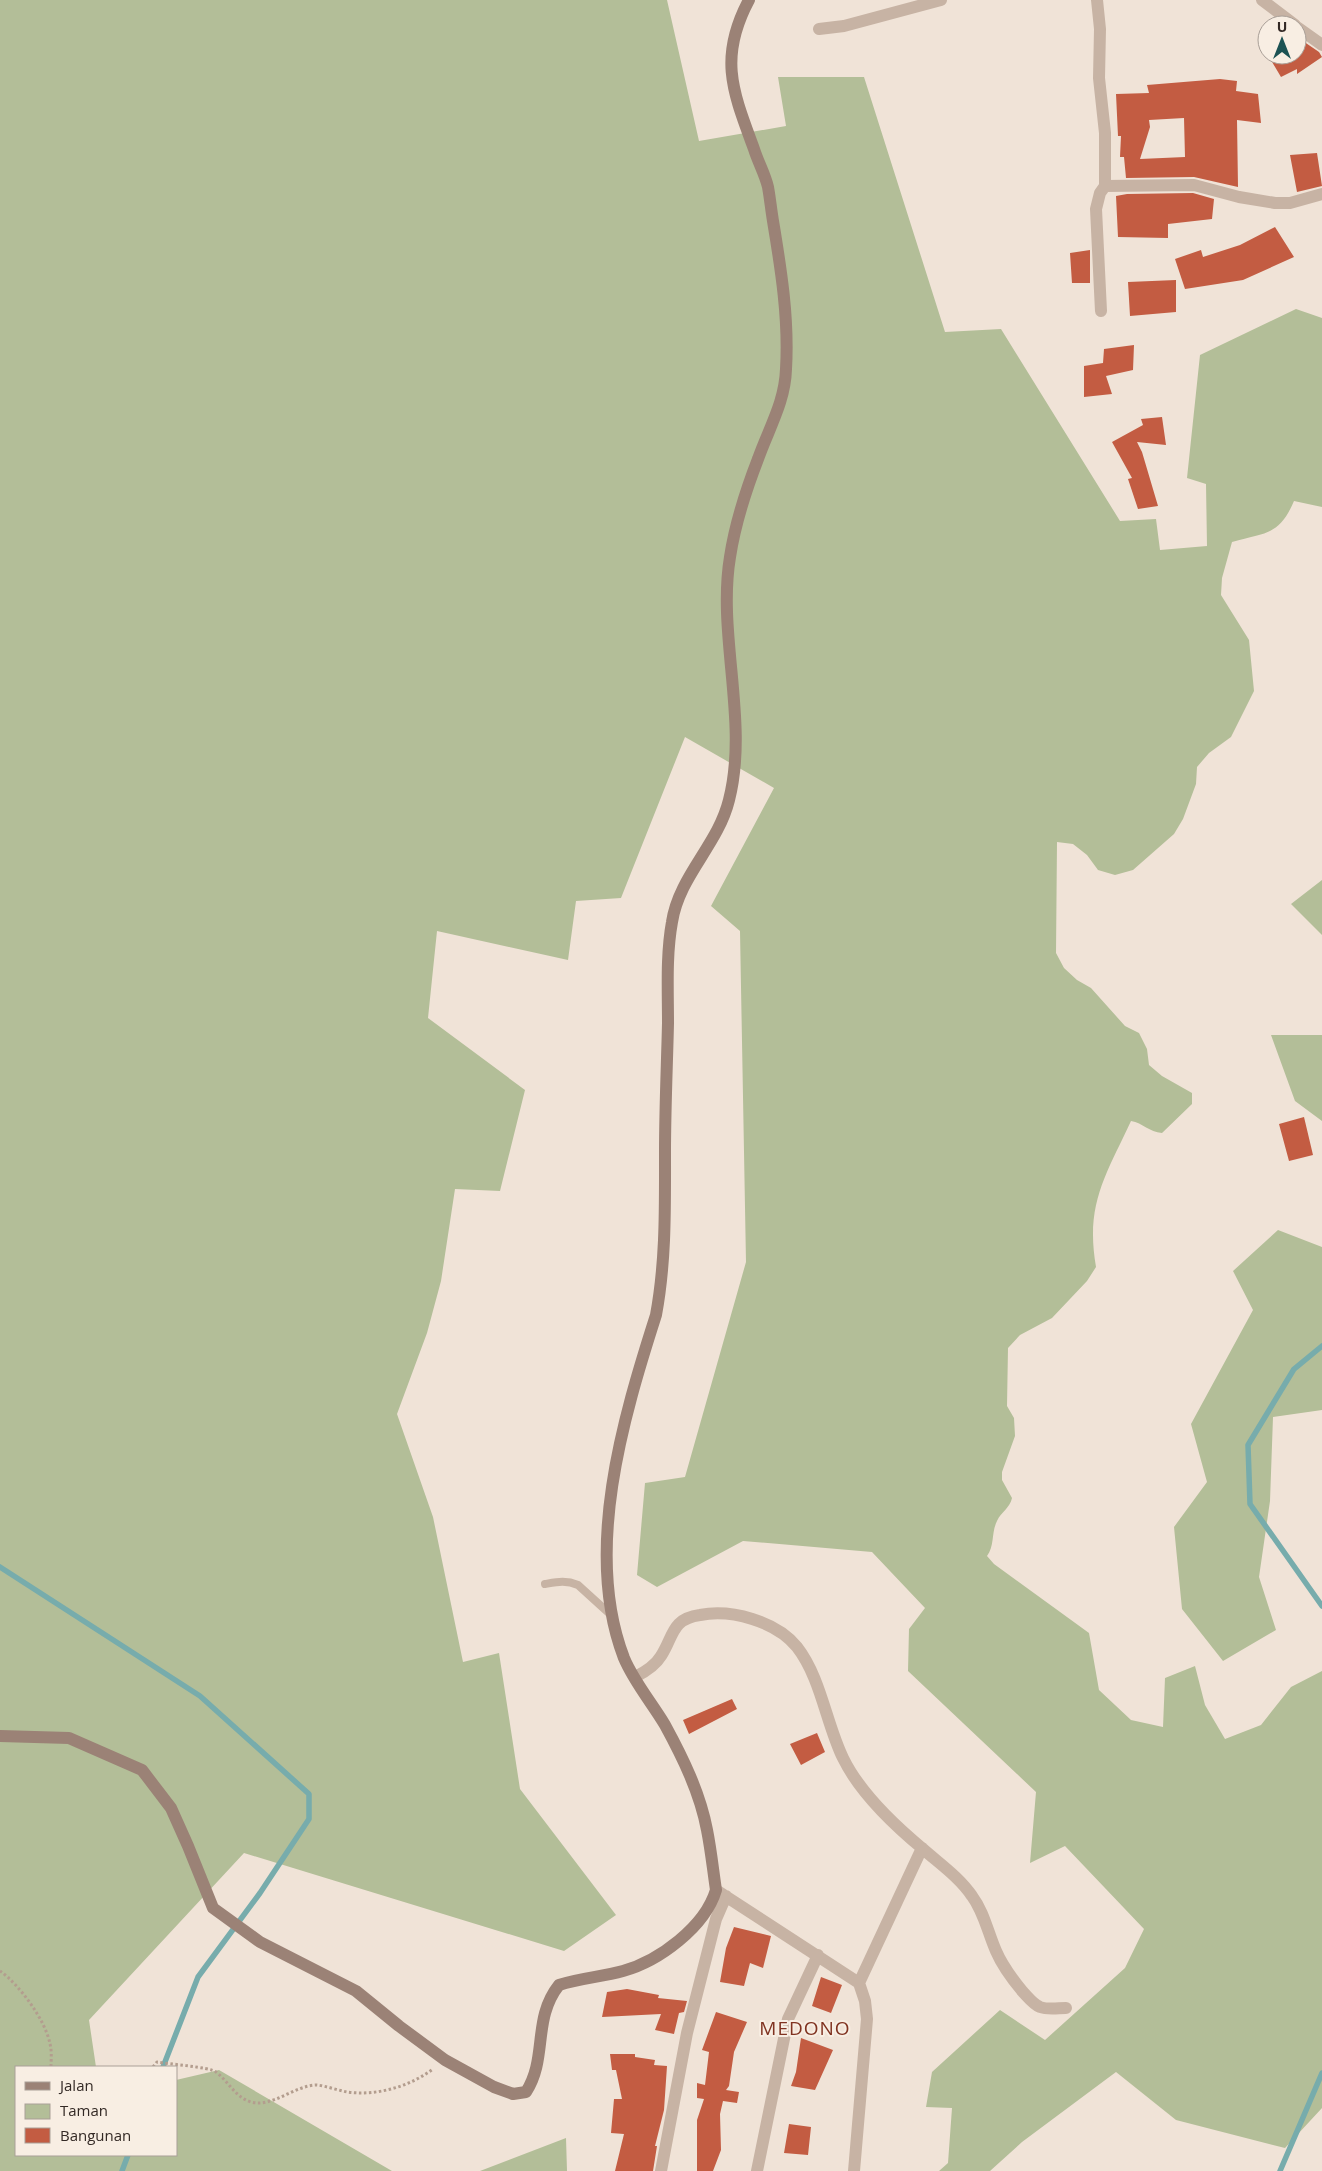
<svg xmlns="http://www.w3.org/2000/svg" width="1322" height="2171" viewBox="0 0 1322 2171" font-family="'Open Sans',sans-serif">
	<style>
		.green { fill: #b3be98 }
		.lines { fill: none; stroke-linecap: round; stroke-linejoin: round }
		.stream { stroke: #77acac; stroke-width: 5.5 }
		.building { fill: #c35c42; fill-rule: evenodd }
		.path { stroke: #b39d8e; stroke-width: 3; stroke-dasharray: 2.5 2.5; stroke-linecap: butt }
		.lane { stroke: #c7b3a4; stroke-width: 8 }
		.street { stroke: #c7b3a4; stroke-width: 12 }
		.secondary { stroke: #9b8276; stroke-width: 12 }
		.labels { text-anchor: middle; stroke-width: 4; stroke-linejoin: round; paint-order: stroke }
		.quarter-label { font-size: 19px; letter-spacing: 1px; fill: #803321; stroke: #f8eee3 }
	</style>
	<rect width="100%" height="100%" fill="#f0e3d7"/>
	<path class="green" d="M0,0H667L699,141L786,126L778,77H864L945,332L1001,329L1120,521L1156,519L1160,550L1207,546L1206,484L1187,478L1200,355L1296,309L1322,318V507L1294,501C1279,536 1266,532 1232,542L1222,578L1221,595L1249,640L1254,691L1231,737L1209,753L1197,767L1196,784L1183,819L1174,834L1133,870L1115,875L1098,870L1087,855L1073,844L1057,842L1056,953L1064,968L1077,980L1091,988L1125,1026L1139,1033L1147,1049L1149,1065L1162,1076L1192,1093V1104L1162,1133C1149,1132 1143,1123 1131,1121C1106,1175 1085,1204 1096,1267L1087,1281L1052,1318L1020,1335L1008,1348L1007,1406L1014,1418L1015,1436L1002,1472V1480L1012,1498C1010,1508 1001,1512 997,1521C991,1533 995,1545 987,1556L994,1564L1089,1633L1099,1690L1131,1720L1163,1727L1165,1678L1195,1666L1205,1705L1225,1739L1261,1725L1291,1687L1322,1671V2108L1285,2148L1176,2120L1116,2072L1022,2142L990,2171H939L948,2163L952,2108L926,2107L932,2072L1000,2010L1045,2040L1125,1968L1144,1929L1065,1846L1030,1863L1036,1792L908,1671L909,1629L925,1608L872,1552L743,1541L657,1587L637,1575L645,1483L685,1477L746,1262L740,931L711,906L774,788L685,737L621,898L576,901L568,960L437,931L428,1018L525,1090L500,1191L455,1189L441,1281L427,1333L397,1414L433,1517L463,1662L499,1653L520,1789L616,1915L564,1951L244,1853L89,2020L96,2067H16V2155H176V2080L219,2070L392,2171H0Z
		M1322,880V935L1291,904Z
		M1271,1035H1322V1121L1295,1101Z
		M1278,1230L1322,1247V1410L1273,1417L1270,1501L1259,1577L1276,1630L1223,1661L1182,1609L1174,1527L1207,1482L1191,1424L1253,1310L1233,1271Z
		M566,2138L567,2171H480Z"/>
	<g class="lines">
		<path class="stream" d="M1322,1346L1294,1369L1248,1445L1250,1504L1322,1606
			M0,1567L200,1696L309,1794V1819L260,1893L198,1977L163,2067
			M122,2171L128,2155
			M1280,2171L1322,2073"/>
	</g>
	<path class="building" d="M1297,37L1319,52L1322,57L1297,74V69L1281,77L1268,55H1297Z
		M1220,79L1237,81L1236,91L1258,94L1261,123L1237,120L1238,187L1194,177L1126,178L1124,157H1120L1121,136H1118L1116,94L1149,93L1147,85ZM1184,118L1185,157L1140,159L1150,127L1149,120Z
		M1317,153L1322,186L1297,192L1290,155Z
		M1193,193L1214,199L1212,219L1168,224V238L1118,237L1116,196L1127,194Z
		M1275,227L1294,257L1243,280L1185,289L1175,259L1201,250L1203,257L1240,245Z
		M1090,250V283H1072L1070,253Z
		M1176,280V312L1130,316L1128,282Z
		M1134,345L1133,370L1106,376L1112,394L1084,397V366L1103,363L1104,349Z
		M1162,417L1166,445L1137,442L1142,452L1158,506L1138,509L1128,479L1132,478L1112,442L1143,425L1141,419Z
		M1304,1117L1313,1155L1289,1161L1279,1124Z
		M732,1699L737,1709L689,1734L683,1720Z
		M817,1733L825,1752L801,1765L790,1744Z
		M734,1927L771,1936L763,1968L750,1963L744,1986L720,1982L726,1948Z
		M821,1977L842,1985L831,2013L812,2006Z
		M627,1989L659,1995L658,1998L687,2001L684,2012L679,2013L674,2034L655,2030L661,2014L602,2017L607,1992Z
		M716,2012L747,2022L734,2052L729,2086L726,2090L739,2092L737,2103L723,2101L720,2114L721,2150L713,2171H697V2120L704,2099L697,2098V2083L705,2085L709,2052L702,2050Z
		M801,2038L833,2050L815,2090L791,2086L796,2072Z
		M610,2054H635V2057L655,2060L654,2065L667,2066L664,2110L655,2146H657L653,2171H615L624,2134L611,2133L614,2099H622L616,2070H612Z
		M789,2124L811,2127L808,2155L784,2153Z"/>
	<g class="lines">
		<path class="path" d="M0,1971C19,1984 46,2021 50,2044C52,2051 51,2060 51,2067
			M153,2067L157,2062C167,2064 210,2067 216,2072C229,2082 235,2097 251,2102C272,2108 295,2085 317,2085C326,2086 337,2090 347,2092C376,2096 409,2087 433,2069"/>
		<path class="lane" d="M545,1584C557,1582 566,1580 578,1585L611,1615"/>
		<path class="street" d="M1097,0L1100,29L1099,78L1105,133V186L1100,193L1096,209L1101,311
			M1262,0L1295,25
			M1297,27L1322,45
			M819,29L844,26L941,0
			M1105,186L1194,185L1239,197L1275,203H1290L1322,194
			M635,1677C645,1672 655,1666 661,1656C674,1636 671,1619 700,1615C731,1609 776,1621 797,1647C821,1678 826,1723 843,1758C860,1793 894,1825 923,1849C940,1864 959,1877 972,1896C984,1912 988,1933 996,1951C1002,1965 1013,1980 1023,1992C1028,1997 1033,2004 1040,2007C1048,2010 1058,2008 1066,2008
			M716,1890L859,1983L865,2001L867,2019L854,2171
			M859,1983L922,1848
			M661,2171L687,2033L716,1919L726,1896
			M757,2171L788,2019L818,1955"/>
		<path class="secondary" d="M0,1736L69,1738L142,1770L171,1808L188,1846L213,1908L260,1942L356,1991L399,2026L445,2060L494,2087L513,2094L526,2092C548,2058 532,2019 559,1985C580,1978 602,1977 623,1971C659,1961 705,1927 716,1890C713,1870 711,1850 707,1830C700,1793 683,1758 665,1725C652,1703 634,1682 624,1658C583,1552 623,1418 656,1315C666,1261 665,1207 665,1152C665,1109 667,1066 668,1023C668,990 666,955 672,922C679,876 718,845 729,800C749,722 717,635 730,557C735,524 746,490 758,459C769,428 785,402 786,369C789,319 781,269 773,221C771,209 770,198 768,187C765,174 758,162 754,149C733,92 718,58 749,0"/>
	</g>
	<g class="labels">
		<g class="quarter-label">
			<text x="805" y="2035">MEDONO</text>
		</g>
	</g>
	<rect x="15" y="2066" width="162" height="90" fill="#f8eee3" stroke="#a99f97"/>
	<rect x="25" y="2082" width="25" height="8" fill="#9b8276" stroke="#a99f97"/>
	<text x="60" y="2091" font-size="15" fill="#332925">Jalan</text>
	<rect x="25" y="2104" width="25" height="15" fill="#b3be98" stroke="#a99f97"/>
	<text x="60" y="2116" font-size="15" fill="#332925">Taman</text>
	<rect x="25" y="2128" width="25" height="15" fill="#c35c42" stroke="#a99f97"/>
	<text x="60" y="2141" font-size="15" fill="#332925">Bangunan</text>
	<g transform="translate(1282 40)"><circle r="24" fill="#f8eee3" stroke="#a99f97"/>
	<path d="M0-4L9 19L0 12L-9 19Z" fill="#1c5253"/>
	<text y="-8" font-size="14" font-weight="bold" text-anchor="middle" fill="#332925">U</text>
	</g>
</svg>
